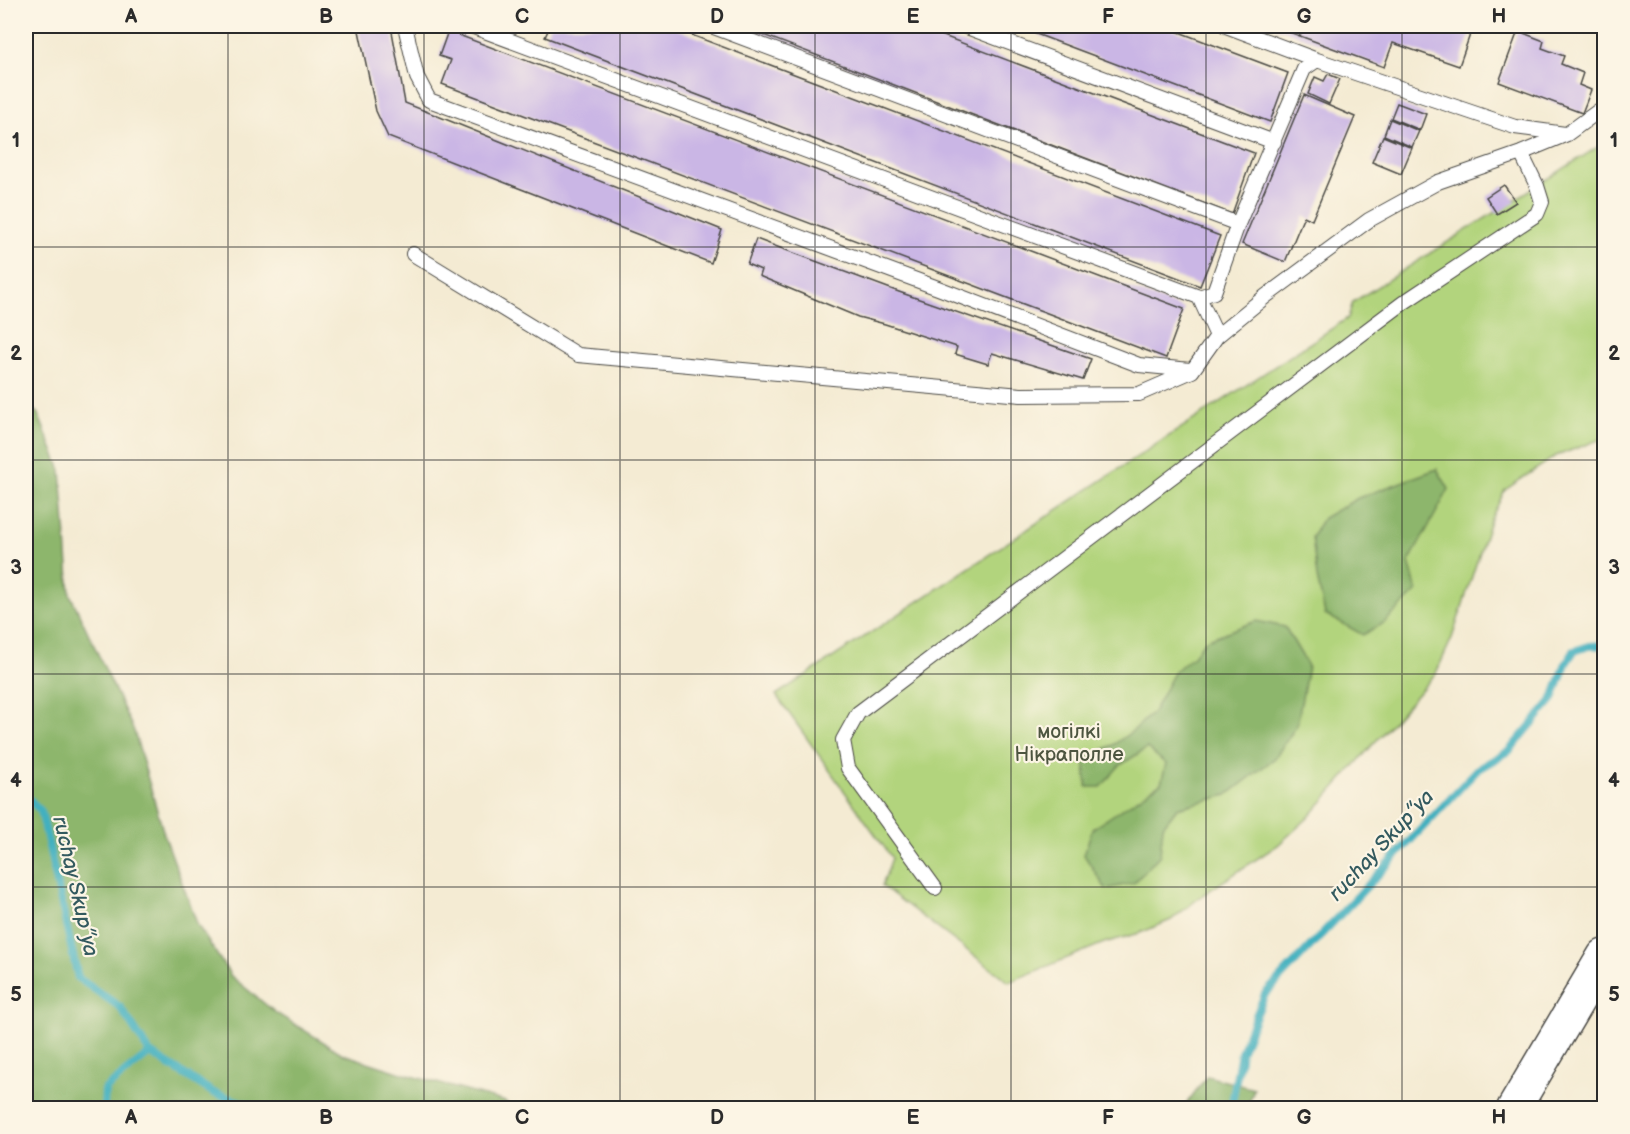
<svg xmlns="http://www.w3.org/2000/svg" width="1630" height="1134" viewBox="0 0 1630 1134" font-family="'Balsamiq Sans',sans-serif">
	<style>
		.green { fill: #b2d47d; stroke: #6e8054; stroke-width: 1.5 }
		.forest { fill: #8db66c; stroke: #5c704c; stroke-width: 1.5 }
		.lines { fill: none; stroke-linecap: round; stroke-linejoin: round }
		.stream { stroke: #42b0bf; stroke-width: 8 }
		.building { fill: #cab6e5 }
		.service-casing { stroke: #494844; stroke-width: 16 }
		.primary-casing { stroke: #494844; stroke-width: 36 }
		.service { stroke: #fff; stroke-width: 14 }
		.primary { stroke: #fff; stroke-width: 33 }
		.grid { fill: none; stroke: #2b2b2b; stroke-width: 1.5; stroke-opacity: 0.55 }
		.labels { text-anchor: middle; stroke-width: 4.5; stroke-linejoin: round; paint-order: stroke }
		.park-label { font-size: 20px; fill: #4d5540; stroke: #fcf5e5 }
		.water-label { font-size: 21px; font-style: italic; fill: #335a5f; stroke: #fcf5e5 }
		.neatline { fill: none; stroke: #2b2b2b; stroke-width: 2 }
		.grid-label { font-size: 20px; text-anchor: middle; font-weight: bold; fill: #2b2b2b }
	</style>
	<rect width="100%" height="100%" fill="#fcf5e5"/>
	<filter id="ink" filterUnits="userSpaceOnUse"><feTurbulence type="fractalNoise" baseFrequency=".0167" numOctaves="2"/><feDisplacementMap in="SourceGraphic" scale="12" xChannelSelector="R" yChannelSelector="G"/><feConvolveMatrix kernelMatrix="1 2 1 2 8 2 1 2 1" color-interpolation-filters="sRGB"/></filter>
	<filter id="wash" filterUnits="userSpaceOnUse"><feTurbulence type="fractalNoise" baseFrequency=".008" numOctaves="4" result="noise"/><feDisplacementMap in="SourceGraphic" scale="24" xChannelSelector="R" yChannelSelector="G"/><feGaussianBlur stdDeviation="1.35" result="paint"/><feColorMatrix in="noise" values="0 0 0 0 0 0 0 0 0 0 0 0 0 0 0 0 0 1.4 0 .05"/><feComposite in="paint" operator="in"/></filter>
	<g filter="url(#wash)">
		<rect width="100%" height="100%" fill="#f4ebd3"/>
		<path class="green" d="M1604,143V438L1556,456L1505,490L1490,521L1452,638L1436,673L1308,818L1278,845L1204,894L1171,920L1140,933L1104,943L1009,982L882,886L892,858L776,695L1348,318L1353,302Z"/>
		<path class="forest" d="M26,403L38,414L61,470L70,594L134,731L164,834L198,926L231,976L276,1013L343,1054L405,1074L506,1102L510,1108H26Z
			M1437,469L1449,489L1409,562L1417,591L1384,623L1363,635L1325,614L1317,577L1312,537L1323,518L1358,498Z
			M1256,621L1285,627L1308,666L1297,725L1275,758L1227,795L1177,808L1163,826L1160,855L1134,883L1106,889L1084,855L1092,829L1161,783L1166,764L1147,748L1119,766L1101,787H1087L1084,758L1113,745L1134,730L1153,712L1175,671L1193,656L1206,640Z
			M1207,1076L1254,1089L1247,1108H1183Z"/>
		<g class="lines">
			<path class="stream" d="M26,796L41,811L78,978L120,1007L150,1053L214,1093L258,1108
				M104,1108L105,1089L150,1053
				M1231,1108L1241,1052L1265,994L1478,769L1509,751L1553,699L1566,663L1574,651L1589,646L1604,645"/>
		</g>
		<g id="blocks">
			<path class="building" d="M358,26H391L405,103L722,230L711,263L388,137L376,111Z
				M550,26H668L1220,236L1200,286L545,37Z
				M740,26H917L1254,153L1232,214Z
				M1015,26H1163L1288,73L1270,122Z
				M1273,26H1473L1459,66L1393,43L1384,67Z
				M448,31L1184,309L1166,358L442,84L451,60L439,56Z
				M1518,31L1544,41L1542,48L1564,56L1561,64L1583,73L1579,85L1591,90L1582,113L1499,82Z
				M1328,74L1340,79L1329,104L1308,94L1315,77L1324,81Z
				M1304,95L1355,117L1312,220L1304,216L1285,262L1242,244Z
				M1397,103L1426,114L1420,130L1391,118Z
				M1390,119L1419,131L1412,147L1384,135Z
				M1383,136L1412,148L1401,174L1372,162Z
				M1504,185L1516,202L1497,214L1486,197Z
				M756,239L899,292L1091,359L1083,380L992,353L988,364L955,354L957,347L885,324L858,317L759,276L761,270L747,264Z"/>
		</g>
	</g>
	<g filter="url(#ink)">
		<use href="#blocks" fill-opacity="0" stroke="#494844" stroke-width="1.5"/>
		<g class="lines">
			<defs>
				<path id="service" d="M405,26L417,77L429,100L938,288L1139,365L1190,370
					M471,26L1199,297L1214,292L1238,224L1304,69L1317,60L1515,127L1565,134
					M711,26L1238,224
					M964,26L1274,142
					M1226,26L1317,60
					M413,254L578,355L1021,395L1139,394L1192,371L1217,336L1266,296L1369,220L1438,182L1521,153L1567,134L1604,107
					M1199,297L1217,336
					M935,888L848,768L843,740L858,713L1403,303L1537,214L1542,202L1537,186L1521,153"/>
				<path id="primary" d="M1514,1108L1604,956"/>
			</defs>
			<use href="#service" class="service-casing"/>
			<use href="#primary" class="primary-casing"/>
			<use href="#service" class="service"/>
			<use href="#primary" class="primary"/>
		</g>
	</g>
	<path class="grid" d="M228,26V1108M424,26V1108M620,26V1108M815,26V1108M1011,26V1108M1206,26V1108M1402,26V1108M26,247H1604M26,460H1604M26,674H1604M26,887H1604"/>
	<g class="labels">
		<g class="park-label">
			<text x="1069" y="738">могілкі<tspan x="1069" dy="23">Нікраполле</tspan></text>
		</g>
		<g class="water-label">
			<text transform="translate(1381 845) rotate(-47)" y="7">ruchay Skup’’ya</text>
			<text transform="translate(76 886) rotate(77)" y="7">ruchay Skup’’ya</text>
		</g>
	</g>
	<rect width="1630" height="1134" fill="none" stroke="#fcf5e5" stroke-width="66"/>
	<rect x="33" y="33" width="1564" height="1068" class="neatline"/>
	<g class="grid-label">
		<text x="131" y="23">A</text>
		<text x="326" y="23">B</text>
		<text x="522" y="23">C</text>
		<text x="717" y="23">D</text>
		<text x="913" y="23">E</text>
		<text x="1108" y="23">F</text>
		<text x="1304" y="23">G</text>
		<text x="1499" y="23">H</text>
		<text x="16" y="147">1</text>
		<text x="1614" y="147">1</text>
		<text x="16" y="360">2</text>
		<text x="1614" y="360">2</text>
		<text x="16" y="574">3</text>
		<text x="1614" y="574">3</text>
		<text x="16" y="787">4</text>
		<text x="1614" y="787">4</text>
		<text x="16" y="1001">5</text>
		<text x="1614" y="1001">5</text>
		<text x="131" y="1124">A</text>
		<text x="326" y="1124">B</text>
		<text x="522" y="1124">C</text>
		<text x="717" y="1124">D</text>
		<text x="913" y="1124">E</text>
		<text x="1108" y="1124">F</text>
		<text x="1304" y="1124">G</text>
		<text x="1499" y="1124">H</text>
	</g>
</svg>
